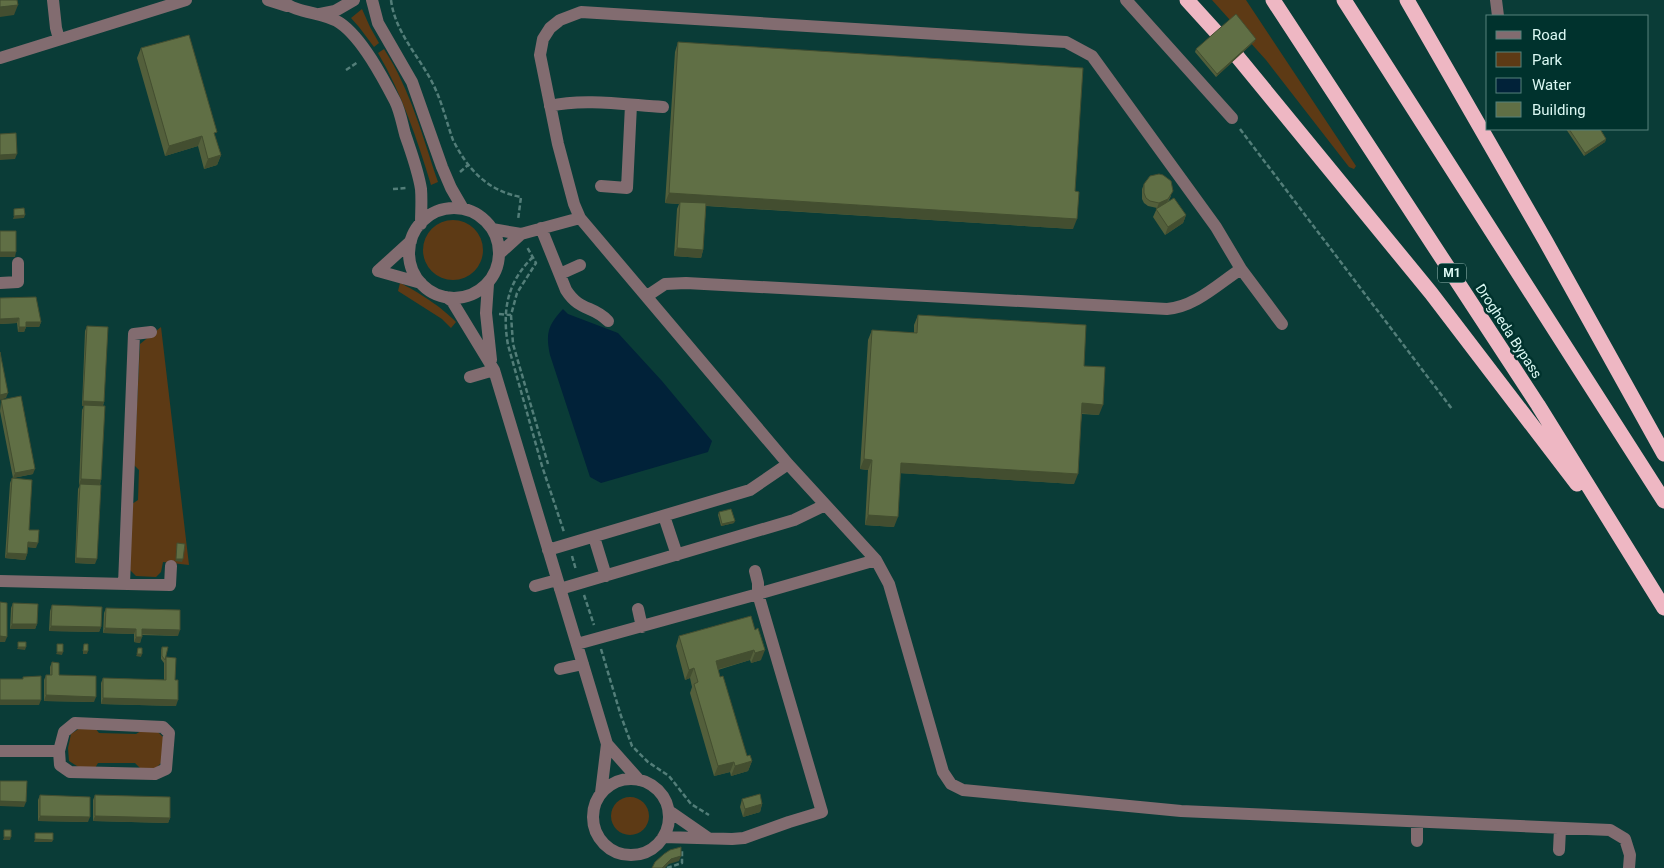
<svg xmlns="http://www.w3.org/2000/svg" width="1664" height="868" viewBox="0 0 1664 868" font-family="Roboto,sans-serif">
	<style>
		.green { fill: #5d3a15 }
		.water { fill: #012239 }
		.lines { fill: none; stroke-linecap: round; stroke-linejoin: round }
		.path { stroke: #537e79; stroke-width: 2.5; stroke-dasharray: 5 2.5; stroke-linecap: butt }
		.minor { stroke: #826c70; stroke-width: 12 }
		.highway { stroke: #eeb7c3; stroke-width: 15 }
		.wall { fill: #535f3b }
		.shaded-wall { fill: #434e30 }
		.building { fill: #606f45; stroke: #434e30 }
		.labels { text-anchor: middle; stroke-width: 5; stroke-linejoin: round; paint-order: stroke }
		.shield { fill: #00322d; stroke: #99bdb8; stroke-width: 1 }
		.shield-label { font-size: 12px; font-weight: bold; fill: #daf8f3 }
		.street-label { font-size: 14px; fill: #daf8f3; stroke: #00322d }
	</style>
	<rect width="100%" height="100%" fill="#0a3c37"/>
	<path class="green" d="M1212,0H1246L1356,166L1354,169L1349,167L1266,60Z
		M362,9L370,27L379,43L374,47L359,27L351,18Z
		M384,49C411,91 422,135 438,182L431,185C417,139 402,94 378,53Z
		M423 250a30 30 0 1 1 60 0a30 30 0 1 1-60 0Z
		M400,283C417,291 443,308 456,322L451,328L442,319L398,291Z
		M161,327L189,565L163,562L161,572L156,577L136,576L130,570L132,504L138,500L139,470L134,465L140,344Z
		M80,728H95L99,733L136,734L141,731H157L164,738L163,761L155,769H141L135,763H98L95,768H80L69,761L68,748L71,734Z
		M611 816a19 19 0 1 1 38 0a19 19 0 1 1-38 0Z"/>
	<path class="water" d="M563,309L568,314L618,333L662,381L712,441L708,452L601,483L590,477L550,355C546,334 547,326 563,309Z"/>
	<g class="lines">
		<path class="path" d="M391,0C395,32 418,55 432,82C442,101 446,121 453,140C468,170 488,191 521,197L518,220
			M346,70L358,62
			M1240,129L1452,409
			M460,172L468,165
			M393,189L407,188
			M533,257C507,282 502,311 508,345L542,466L564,532
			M499,314L511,315L517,293L536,263L527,247
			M511,315L513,344L548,464
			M572,556L576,570
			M584,595L594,625
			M601,649L621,716L632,746L648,762L669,776L691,804L709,815
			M667,868L682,863V849"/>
		<path class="minor" d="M53,0L56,28L59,39
			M268,0L287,6
			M281,0C298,15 322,11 340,23C362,38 383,78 395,101C400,111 402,123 405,134C411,152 418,170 421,189C422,201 421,212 421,224
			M372,0L378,23L412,82L442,167L451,188L462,207
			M1126,0L1232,118
			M1496,0L1498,16
			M320,14L335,11L354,0
			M0,58L186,0
			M550,106C583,98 628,105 663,107
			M601,186L627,188L631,105
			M409 253a45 45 0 1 1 90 0a45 45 0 1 1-90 0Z
			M541,228L566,290C580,312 593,305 608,321
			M492,229L521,234L499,254
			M521,234L580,218
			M378,271L411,241
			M378,271L421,283
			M560,274L580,265
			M0,283L18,282V263
			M488,284L486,313L491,360
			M647,296L665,284L686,283L1167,309C1195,307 1218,284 1241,269
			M446,297L452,301L494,370L607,744
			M1282,324L1241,269L1216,227L1092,56L1066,42L581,12L560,20L550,28L543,39L540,55L558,144L574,204L580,218L788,464L876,560L889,584L943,772L951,784L963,790L1181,811L1610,830L1625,839L1630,855L1629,868
			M470,377L494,370
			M664,516L677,555
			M594,537L606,576
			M548,550L750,490L788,464
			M0,581L170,585L171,566
			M124,584L134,334L151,332
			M535,586L557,580
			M560,589L794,520L825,505
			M638,609L642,627
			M577,644L758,594L876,560
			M560,669L583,664
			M75,723L163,727L169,733L166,769L155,774L70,772L60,765L59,751L64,732Z
			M0,751H59
			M593 817a38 38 0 1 1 76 0a38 38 0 1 1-76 0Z
			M601,793L607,744L639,780
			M669,811L708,838
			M663,837L732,839L744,838L789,822L822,812L758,594V583L755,571
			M1417,841V823
			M1559,850L1560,829"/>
		<path class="highway" d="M1187,0L1227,44L1431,293L1577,484
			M1273,0L1538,405L1664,608
			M1344,0L1664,501
			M1407,0L1545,240L1664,454"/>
	</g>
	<path class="wall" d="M1255,41L1216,77L1195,52L1196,49Z
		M678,42L1075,191L1073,229L706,206L703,250L701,258L674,256L677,209L679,204L665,203L675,52Z
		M141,48L215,136L221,155L217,165L204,169L198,146L165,156L137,58Z
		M1566,129H1600L1606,139L1605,142L1584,156Z
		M1144,184L1171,196L1168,202L1186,215L1183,223L1165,235L1153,217L1157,208L1148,206L1144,203L1142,199V189Z
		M0,298L41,322L39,327H26L24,332H18L17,323L0,324Z
		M918,315L1084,366L1099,415L1082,414L1074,484L900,473L894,527L865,525L868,470L860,469L868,340L872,330L914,333V325Z
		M87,326L104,402L103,406L101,480L100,485L95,564L75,563L78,489L80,485L79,484L82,410L84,406H82L85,331Z
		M1,400L33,474L13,478L0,411Z
		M12,478L29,530L36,548L28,547L27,554L25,560L5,558L10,483Z
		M719,512L734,523L721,526L718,515Z
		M13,603L37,624L35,629H10L11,608Z
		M52,605L101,627L99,632L49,631L50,611Z
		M106,608L178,636L142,635L140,643L134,642V634L103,633L104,613Z
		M751,616L761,660L751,663L750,660L718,670L747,756L752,761L748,771L731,776L730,772L714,776L690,693L692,687L690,678L685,680L676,646L679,636Z
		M162,647L165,660L166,657L175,680L176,706L101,704V683L103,678L164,680V663L161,659V650Z
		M52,662L59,675L94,702L44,701V680L46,675H50V667Z
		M40,795L88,822L38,821V800Z
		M95,795L170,818L168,823L93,821V800Z
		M742,799L762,804L760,812L743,817L740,807Z"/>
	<path class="shaded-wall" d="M18,5L14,15L0,17V7Z
		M1256,39L1255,41L1216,77L1217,74Z
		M202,136L198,146L165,156L169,146Z
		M1606,139L1605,142L1584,156L1585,153Z
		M17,154L15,159L0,160V155Z
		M221,155L217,165L204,169L208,159Z
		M1173,191L1166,204L1157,208L1159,203Z
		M669,193L1077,219L1073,229L679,204L680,202L679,204L665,203Z
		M25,215L24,218L13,219L14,216Z
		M1186,215L1183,223L1165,235L1168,227Z
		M677,248L703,250L701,258L674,256Z
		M0,252H16L15,257H0Z
		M19,318L17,323L0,324V319Z
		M26,322H41L39,327H26L24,332H18L19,327Z
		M8,393L6,398L0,400V395Z
		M83,401L104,402L102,407L82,406Z
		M1082,403L1103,405L1099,415L1079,413Z
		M864,459L872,460L868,470L860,469Z
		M901,463L1078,474L1074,484L897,473Z
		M35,469L33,474L13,478L15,473Z
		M81,479L101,480L99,486L79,484Z
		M868,515L898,517L894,527L865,525Z
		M735,521L734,523L721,526L722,524Z
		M28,542L38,543L36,548L26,547Z
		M7,553L27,554L25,560L5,558Z
		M76,558L97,559L95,564L75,563Z
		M176,559H183L182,562L175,561Z
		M12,624H37L35,629H10Z
		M51,626L101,627L99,632L49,631Z
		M105,628L136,629L134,634L103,633Z
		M142,629L180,630L178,636L141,634Z
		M0,636L7,637L5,642H0Z
		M136,637H142L140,643L134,642Z
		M18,647H26L25,650L17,649Z
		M754,650L750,660L712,671L716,661Z
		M765,650L761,660L751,663L755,653Z
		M83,651H88L87,654H83Z
		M57,652H63L62,655L56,654Z
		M137,654H142L141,657L136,656Z
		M694,668L690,678L685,680L689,670Z
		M46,695L96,697L94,702L44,701Z
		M103,698L178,700L176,706L101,704Z
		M0,700H41L39,705H0Z
		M752,761L748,771L731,776L735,766Z
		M734,762L730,772L714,776L718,766Z
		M0,801L26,802L24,807L0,806Z
		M762,804L760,812L743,817L745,809Z
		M40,816L90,817L88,822L38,821Z
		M95,816L170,818L168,823L93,821Z
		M4,837H11L10,840H3Z
		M35,839L53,840L52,842H34Z
		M681,856L679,861L669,864L665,868H662L671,859Z"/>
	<path class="building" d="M0,0H17L18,5L0,7Z
		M1236,14L1256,39L1217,74L1196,49Z
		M189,35L217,132L214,133L221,155L208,159L202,136L169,146L141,48Z
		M678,42L1083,68L1075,191L1079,192L1077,219L669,193Z
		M1569,129H1600L1606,139L1585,153Z
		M16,133L17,154L0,155V134Z
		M1159,174L1163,175L1171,181L1173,191L1168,199L1159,203L1150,201L1146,198L1144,193V184L1150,176Z
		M1174,198L1186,215L1168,227L1156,209Z
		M680,202L706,203L703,250L677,248Z
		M24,208L25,215L14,216V209Z
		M0,231H16V252H0Z
		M36,297L41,322H26V327H19V318L0,319V298Z
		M918,315L1086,325L1084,366L1105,367L1103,405L1082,403L1078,474L901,463L898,517L868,515L872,460L864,459L872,330L917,333Z
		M87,326L108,327L104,402L83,401Z
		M0,352L8,393L0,395Z
		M21,396L35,469L15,473L1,400Z
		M84,405L105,406L101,480L81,479Z
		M12,478L32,480L29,530H39L38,543L28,542L27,554L7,553Z
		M80,484L101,485L97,559L76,558Z
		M731,509L735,521L722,524L719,512Z
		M177,543L185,544L183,559H176Z
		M0,602L7,603V637L0,636Z
		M13,603L38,604L37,624H12Z
		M52,605L102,607L101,627L51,626Z
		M106,608L180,610V630L142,629V637H136V629L105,628Z
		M751,616L755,630L758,628L765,650L755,653L754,650L716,661L720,677L723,676L747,756L750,755L752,761L735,766L734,762L718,766L694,684L698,682L694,668L689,670L679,636Z
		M18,642H26V647H18Z
		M57,644H63V652H57Z
		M84,644H88V651H83Z
		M162,647H168L165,660L162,656Z
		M138,648H142V654H137Z
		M166,657L176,658L175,680H178V700L103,698V678L166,680Z
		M52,662L59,663V675L96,676V697L46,695V675H52Z
		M41,676V700H0V679H23V677Z
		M0,781H27L26,802L0,801Z
		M760,794L762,804L745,809L742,799Z
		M40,795L90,797V817L40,816Z
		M95,795L170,797V818L95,816Z
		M4,830H11V837H4Z
		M35,833H53V840L35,839Z
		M681,847V856L671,859L662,868H652L655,862L664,854L670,850Z"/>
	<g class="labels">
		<rect class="shield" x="1438" y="263.5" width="28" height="19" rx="4"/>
		<g class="shield-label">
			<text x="1452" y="277">M1</text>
		</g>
		<g class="street-label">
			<text transform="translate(1509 331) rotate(57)" y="5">Drogheda Bypass</text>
		</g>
	</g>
	<rect x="1486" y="15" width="162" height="115" fill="#00322d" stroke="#57817c"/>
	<rect x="1496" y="31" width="25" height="8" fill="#826c70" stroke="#57817c"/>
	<text x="1532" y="40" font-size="15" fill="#daf8f3">Road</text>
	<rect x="1496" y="52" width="25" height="15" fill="#5d3a15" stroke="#57817c"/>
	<text x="1532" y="65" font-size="15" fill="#daf8f3">Park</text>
	<rect x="1496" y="78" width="25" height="15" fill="#012239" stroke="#57817c"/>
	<text x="1532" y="90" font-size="15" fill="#daf8f3">Water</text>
	<rect x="1496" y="102" width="25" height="15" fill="#606f45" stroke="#57817c"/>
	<text x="1532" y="115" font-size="15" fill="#daf8f3">Building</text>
</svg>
